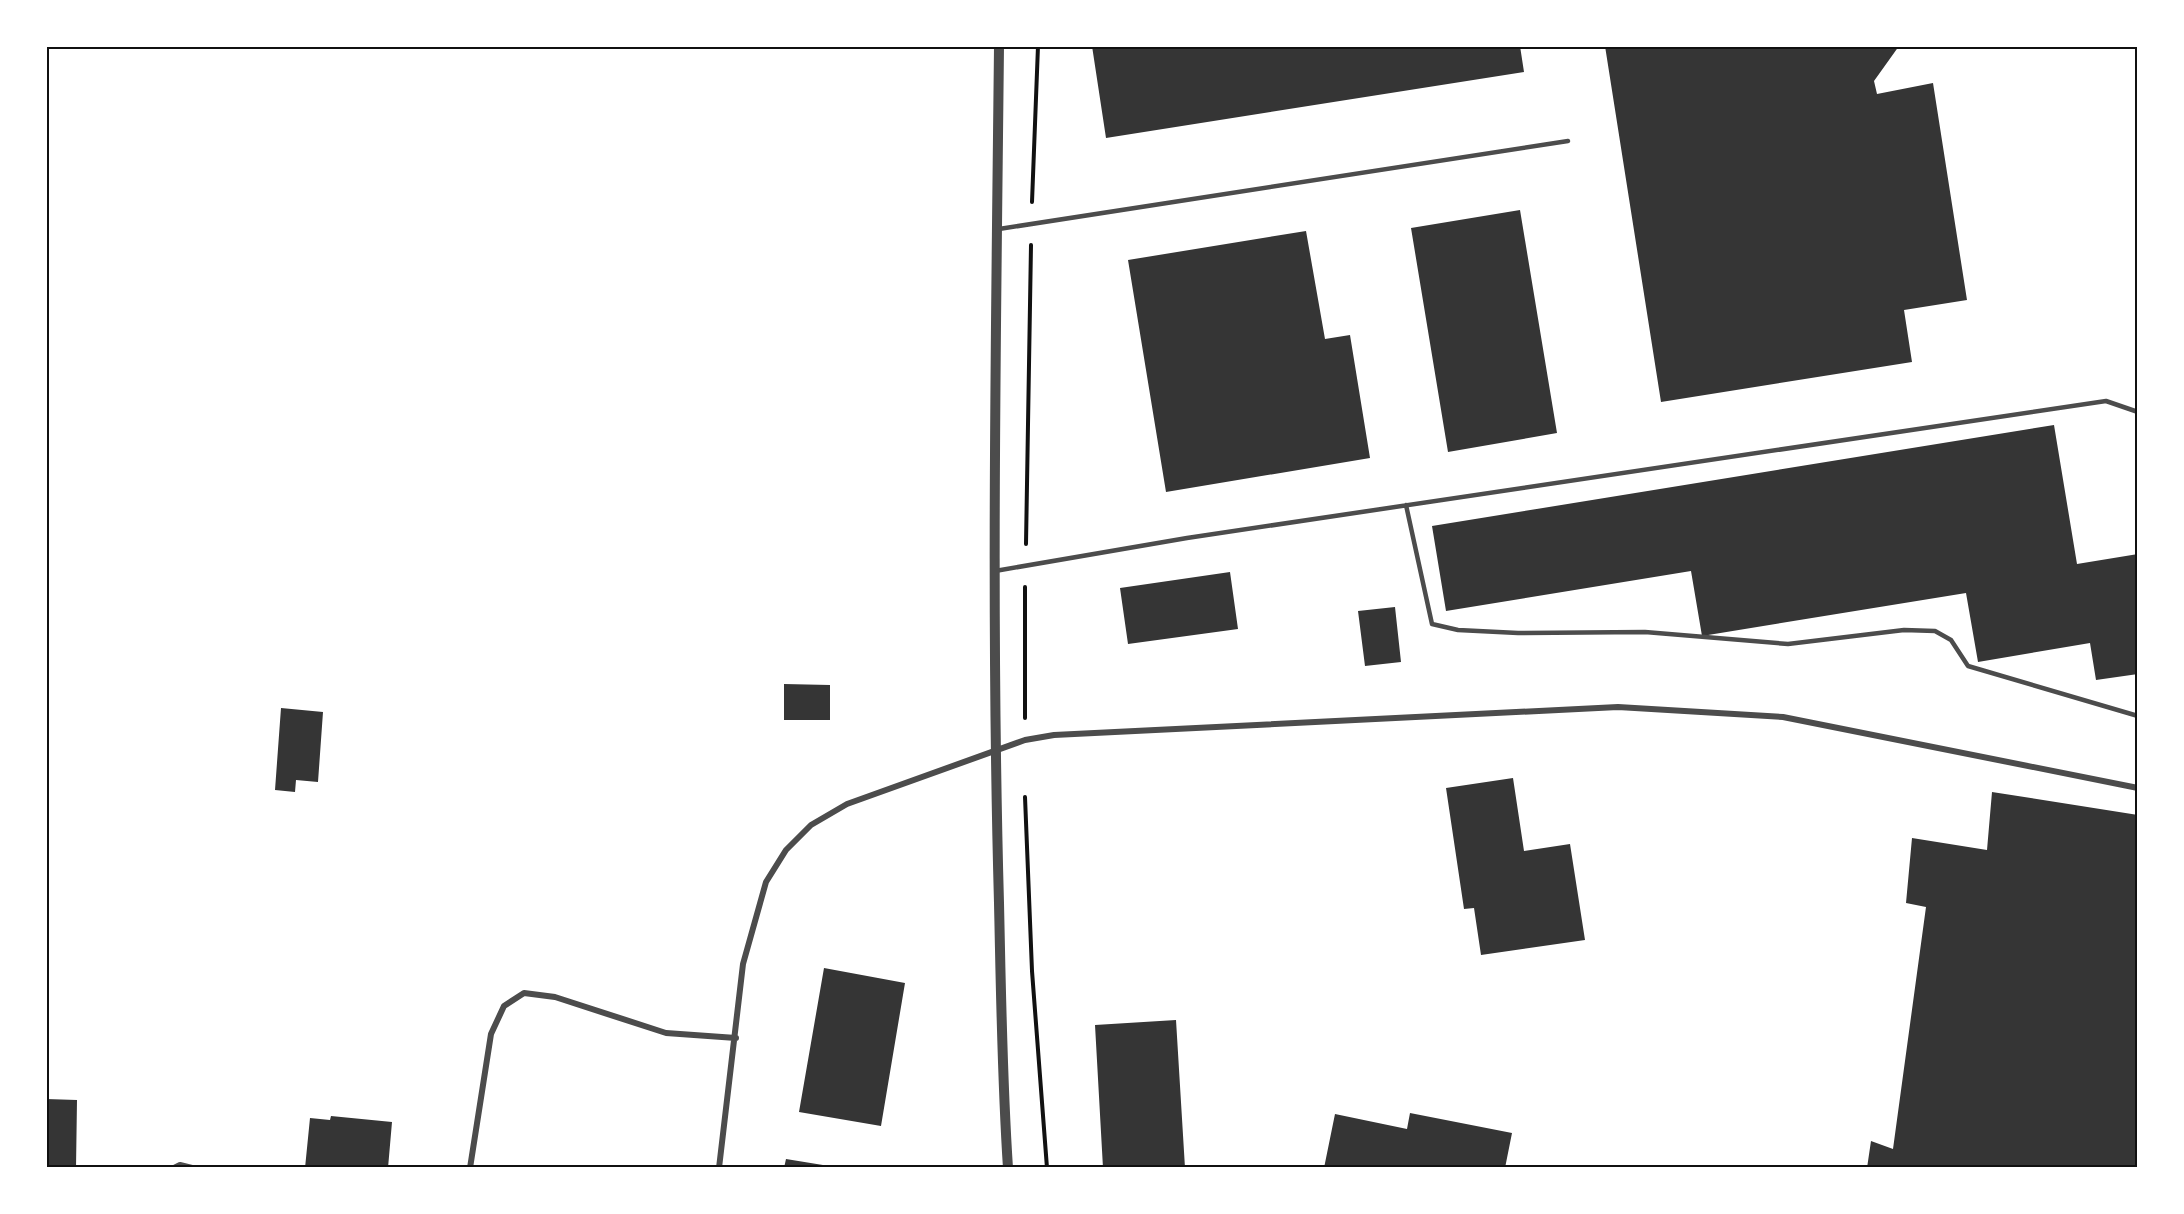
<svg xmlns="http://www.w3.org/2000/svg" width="2184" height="1214" viewBox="0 0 2184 1214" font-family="Georgia,serif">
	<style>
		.building { fill: #353535 }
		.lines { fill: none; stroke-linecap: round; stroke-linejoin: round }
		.path { stroke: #111; stroke-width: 4 }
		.service { stroke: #4c4c4c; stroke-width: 4.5 }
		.minor { stroke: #4c4c4c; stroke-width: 6 }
		.tertiary { stroke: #4c4c4c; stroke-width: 10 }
		.neatline { fill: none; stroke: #111; stroke-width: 2 }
	</style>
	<rect width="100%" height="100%" fill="#fff"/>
	<path class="building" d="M1092,46H1520L1524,72L1106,138Z
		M1605,46H1899L1874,81L1877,94L1933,83L1967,300L1904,310L1912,362L1661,402Z
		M1520,210L1557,433L1448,452L1411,228Z
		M1306,231L1325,339L1350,335L1370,458L1166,492L1128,260Z
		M2054,425L2077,564L2138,554V674L2096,680L2090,643L1978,662L1966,593L1702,636L1691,571L1446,611L1432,526Z
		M1230,572L1238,629L1128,644L1120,588Z
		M1395,607L1401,662L1365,666L1358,611Z
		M784,684L830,685V720H784Z
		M281,708L323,712L318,782L296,780L295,792L275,790Z
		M1513,778L1524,851L1570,844L1585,940L1481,955L1474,908L1464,909L1446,788Z
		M1992,792L2138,815V1168H1867L1871,1141L1893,1149L1926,907L1906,903L1912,838L1987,850Z
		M824,968L905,983L881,1126L799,1112Z
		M1176,1020L1185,1168H1103L1095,1025Z
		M46,1099L77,1100L76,1168H46Z
		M1410,1113L1512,1133L1505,1168H1324L1335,1114L1407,1129Z
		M331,1116L392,1122L388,1168H305L310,1118L330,1120Z
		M786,1159L829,1166L828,1168H784Z"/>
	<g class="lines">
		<path class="path" d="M1032,202L1038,46
			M1026,544L1031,245
			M1025,718V587
			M1025,797L1032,971L1047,1168"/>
		<path class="service" d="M999,229L1568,141
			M1406,505L1432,624L1458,630L1518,633L1645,632L1788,644L1904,630L1935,631L1951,640L1968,666L2138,716
			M995,571L1187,538L2106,401L2138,412"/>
		<path class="minor" d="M174,1168L180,1165L192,1168
			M470,1168L491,1034L504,1006L524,993L555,997L666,1033L736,1038
			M719,1168L743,964L766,882L786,850L811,825L847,804L1025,740L1054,735L1618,707L1783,717L2138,788"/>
		<path class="tertiary" d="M999,46C996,332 991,617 999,903C1001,991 1002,1079 1008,1168"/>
	</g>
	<rect width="2184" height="1214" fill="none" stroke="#ffffff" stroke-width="96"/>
	<rect x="48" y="48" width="2088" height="1118" class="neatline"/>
</svg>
